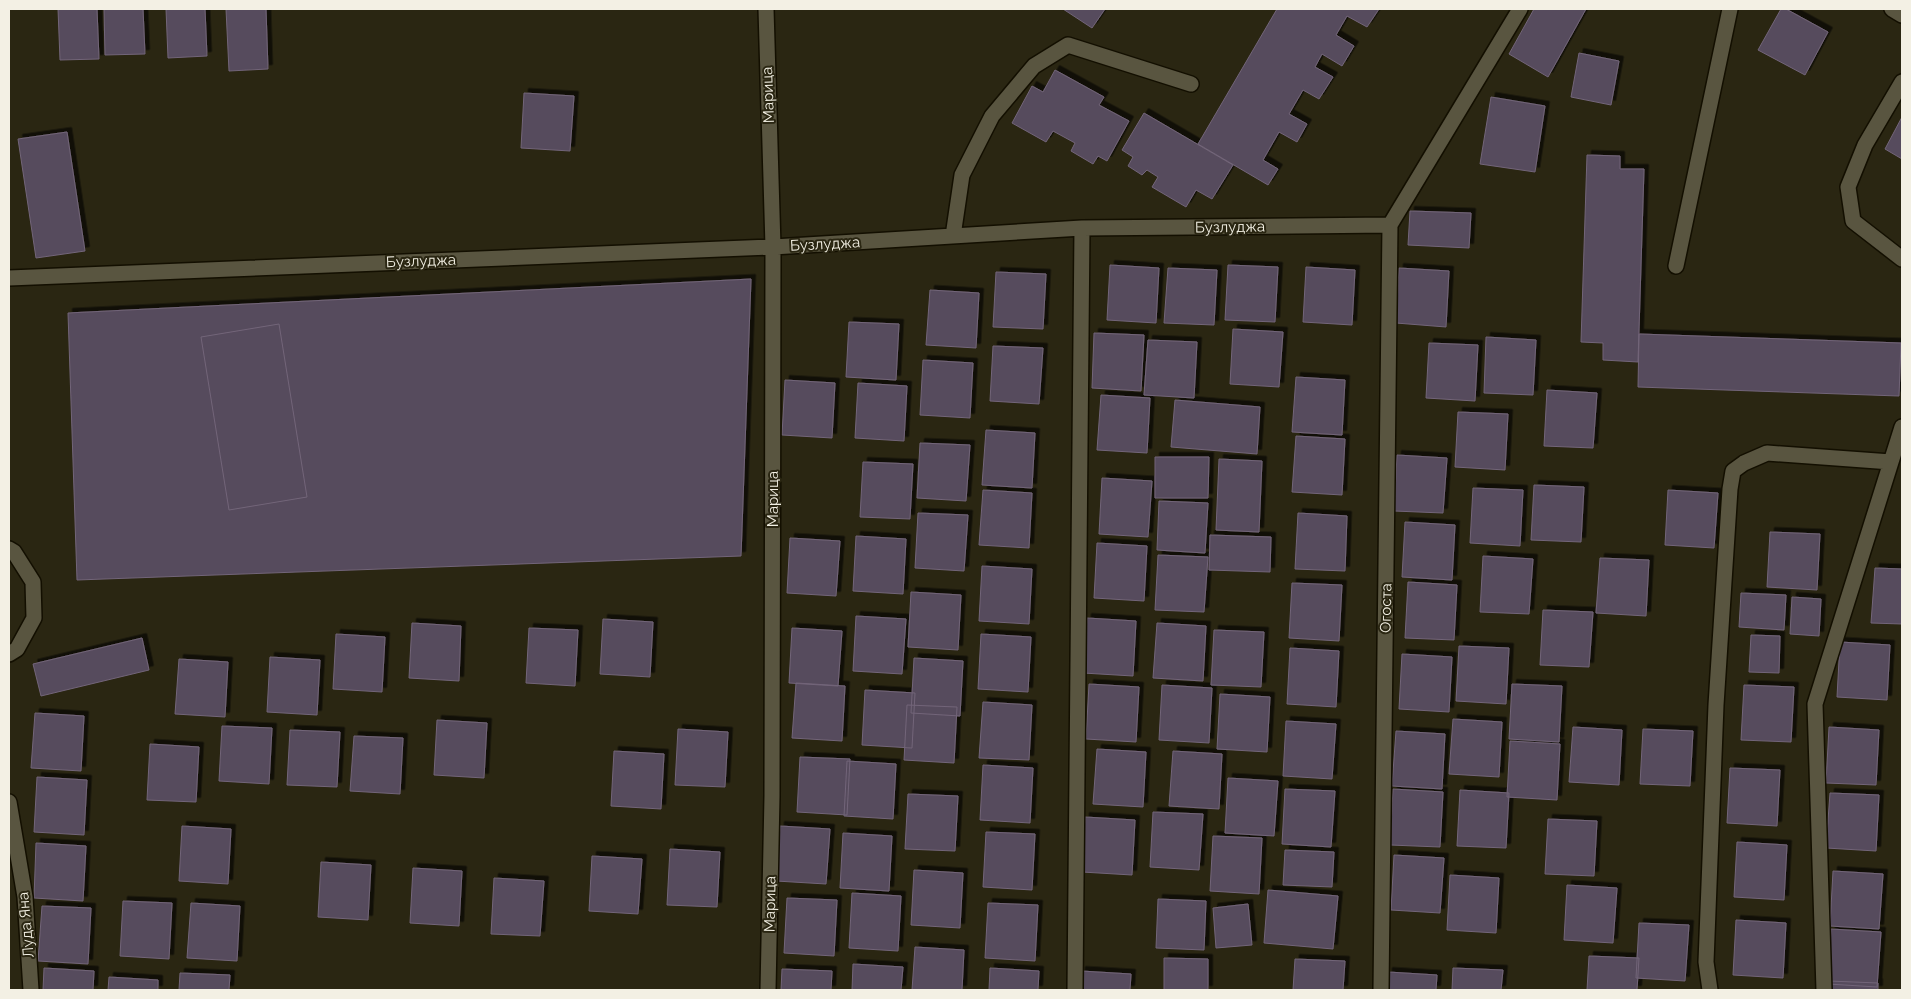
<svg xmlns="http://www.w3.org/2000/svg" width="1911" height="999" viewBox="0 0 1911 999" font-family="Raleway,sans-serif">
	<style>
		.building { fill: #574b5d; stroke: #726579; filter: url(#shadow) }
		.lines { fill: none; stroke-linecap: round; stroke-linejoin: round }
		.minor-casing { stroke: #130f00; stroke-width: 18 }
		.minor { stroke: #595540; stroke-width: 15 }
		.labels { text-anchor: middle; stroke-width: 4; stroke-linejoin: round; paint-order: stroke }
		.street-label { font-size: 15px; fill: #f3f0e4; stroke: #2a2612 }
	</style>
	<defs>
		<filter id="shadow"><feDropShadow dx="4.5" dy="-4.5" stdDeviation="0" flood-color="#0009"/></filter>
	</defs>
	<rect width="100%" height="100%" fill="#2a2612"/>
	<path class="building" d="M58,9H97L99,59L60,60Z
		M104,9H143L145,54L105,55Z
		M166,9H205L207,56L168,58Z
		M226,9H266L268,69L229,71Z
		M1063,9H1105L1092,28Z
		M1277,9H1379L1367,27L1347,16L1336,35L1354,46L1342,66L1322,54L1315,67L1333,77L1319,99L1303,90L1289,114L1307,124L1297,142L1279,132L1263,160L1278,169L1268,185L1198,144Z
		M1534,9H1586L1548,77L1509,54Z
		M1781,9H1786L1828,32L1805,75L1758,50Z
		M1579,53L1619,61L1611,105L1571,97Z
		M1055,70L1104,97L1099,105L1129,121L1107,161L1098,156L1093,164L1071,151L1075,143L1053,131L1046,142L1012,123L1032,86L1043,92Z
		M524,93L574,96L570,151L521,148Z
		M1491,97L1545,106L1535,172L1480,164Z
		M1144,113L1233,165L1212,199L1196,190L1186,207L1152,187L1158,177L1147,170L1142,175L1128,166L1133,157L1122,150Z
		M1902,117V159L1885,149Z
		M67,132L85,251L36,258L18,139Z
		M1587,155L1620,156V169H1644L1638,362L1603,360V343L1581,342Z
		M1410,211L1471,213L1469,248L1408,245Z
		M1110,265L1159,268L1156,323L1107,320Z
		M1228,265L1278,267L1275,322L1225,320Z
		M1306,267L1355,270L1352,325L1303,322Z
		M1168,268L1217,270L1214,325L1164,323Z
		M1399,268L1449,271L1446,327L1396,323Z
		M996,272L1046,274L1043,329L993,327Z
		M751,279L741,556L77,580L68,313Z
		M930,290L979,293L976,348L926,345Z
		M849,322L899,324L896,380L846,377Z
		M279,324L307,497L229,510L201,337Z
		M1233,329L1283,332L1279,387L1230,384Z
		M1094,333L1144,335L1141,391L1092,388Z
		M1639,334L1901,343L1899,396L1638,387Z
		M1486,337L1536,340L1533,395L1484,393Z
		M1148,340L1197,342L1194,398L1144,395Z
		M1429,343L1478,345L1475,401L1426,398Z
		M993,346L1043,348L1039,404L990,401Z
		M923,360L973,363L970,418L920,415Z
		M1296,377L1345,380L1342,435L1292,432Z
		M785,380L835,383L832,438L782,435Z
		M858,383L907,386L904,441L855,438Z
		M1547,390L1597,393L1593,448L1544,446Z
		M1101,395L1150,398L1147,453L1097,450Z
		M1175,400L1260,407L1257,454L1171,447Z
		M1458,412L1508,414L1505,470L1455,467Z
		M986,430L1035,433L1032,488L982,485Z
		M1296,436L1345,439L1342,495L1292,492Z
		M920,443L970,445L966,501L917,498Z
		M1397,455L1447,458L1443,513L1394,511Z
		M1155,457H1209L1208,498H1155Z
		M1219,459L1262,461L1259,532L1216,530Z
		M863,462L913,464L910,519L860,517Z
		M1102,478L1152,481L1148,537L1099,534Z
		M1534,485L1584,487L1581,542L1531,540Z
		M1473,488L1523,490L1520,546L1470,543Z
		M983,490L1032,493L1029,548L979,545Z
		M1668,490L1718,493L1714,548L1665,545Z
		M1159,501L1208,503L1205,553L1157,550Z
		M918,513L968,515L964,571L915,568Z
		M1298,513L1347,516L1345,571L1295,569Z
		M1405,522L1455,525L1452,580L1402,577Z
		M1770,532L1820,534L1817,590L1767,587Z
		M1210,535L1271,537L1270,572L1209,570Z
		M856,536L906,539L903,594L853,591Z
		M790,538L840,541L836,596L787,593Z
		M1097,543L1147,546L1144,601L1094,598Z
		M1158,555L1208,557L1204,612L1155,610Z
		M1483,556L1533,559L1529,614L1480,612Z
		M1600,558L1649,560L1646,616L1596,613Z
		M982,566L1032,569L1029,624L979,621Z
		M1875,568L1902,569V624L1871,623Z
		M1408,582L1457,585L1454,640L1405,638Z
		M1292,583L1342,585L1339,641L1289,638Z
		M911,592L961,595L958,650L908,647Z
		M1741,593L1786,595L1784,630L1739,627Z
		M1792,597L1821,599L1819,636L1790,634Z
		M1543,610L1593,612L1589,667L1540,665Z
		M856,616L906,619L902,674L853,671Z
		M1087,618L1136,621L1133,676L1083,673Z
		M603,619L653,622L650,677L600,674Z
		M412,623L461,626L459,681L409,678Z
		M1157,623L1206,626L1203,681L1153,678Z
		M529,628L578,630L575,686L526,683Z
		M792,628L842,631L838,686L789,683Z
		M1214,630L1264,632L1261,687L1211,685Z
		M336,634L385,637L382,692L333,689Z
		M981,634L1031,637L1028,692L978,689Z
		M1751,635L1780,636L1779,673L1749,672Z
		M142,638L149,670L41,696L33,664Z
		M1840,642L1890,645L1887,700L1837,697Z
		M1459,646L1509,648L1506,704L1456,701Z
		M1290,648L1339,651L1336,707L1287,704Z
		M1402,654L1452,657L1449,712L1399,709Z
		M270,657L320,660L317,715L267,712Z
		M914,658L963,661L960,716L911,713Z
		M179,659L228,662L225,717L175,714Z
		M796,683L845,686L842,741L792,738Z
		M1089,684L1139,687L1136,742L1086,739Z
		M1512,684L1562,686L1559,742L1509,739Z
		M1162,685L1212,688L1209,743L1159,740Z
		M1744,685L1794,687L1791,742L1741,740Z
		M865,690L915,693L912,748L862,745Z
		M1220,694L1270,697L1267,752L1217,749Z
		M983,702L1032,705L1029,760L979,758Z
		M907,705L957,707L954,763L904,760Z
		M35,713L84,716L81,771L31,768Z
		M1453,719L1502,722L1499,777L1449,774Z
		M437,720L487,723L484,778L434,775Z
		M1286,721L1336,724L1332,779L1283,776Z
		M222,726L272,728L269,784L219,781Z
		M1573,727L1622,730L1619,785L1569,782Z
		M1829,727L1879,730L1876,785L1826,783Z
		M678,729L728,732L725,787L675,785Z
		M1643,729L1693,731L1690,786L1640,784Z
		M290,730L340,732L337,787L287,785Z
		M1396,731L1445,734L1442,789L1392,786Z
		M354,736L403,738L400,794L350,791Z
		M1510,741L1560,744L1557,800L1507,797Z
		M150,744L199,747L196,802L147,800Z
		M1097,749L1146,752L1143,807L1093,804Z
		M614,751L664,754L661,809L611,806Z
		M1173,751L1222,754L1219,809L1169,806Z
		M800,757L850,759L847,815L797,812Z
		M847,761L896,764L893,819L844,816Z
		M983,765L1033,768L1030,823L980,820Z
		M1730,768L1780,770L1777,826L1727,823Z
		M37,777L87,780L84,835L34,832Z
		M1228,778L1278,781L1274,836L1225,833Z
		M1285,789L1335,791L1331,847L1282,844Z
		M1393,789L1443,792L1440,847L1390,845Z
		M1460,790L1509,793L1506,848L1457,846Z
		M1830,793L1879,795L1876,851L1826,848Z
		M908,794L958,796L955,851L905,849Z
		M1153,812L1203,814L1199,870L1150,867Z
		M1085,817L1135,820L1132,875L1082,872Z
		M1548,819L1597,821L1594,876L1545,874Z
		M182,826L231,829L228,884L179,881Z
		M780,826L830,829L826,884L776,881Z
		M986,832L1035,834L1032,890L983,887Z
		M843,833L892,836L889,891L840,888Z
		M1213,836L1262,838L1259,894L1210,891Z
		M1737,842L1787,845L1784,900L1734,897Z
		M36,843L86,846L83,901L34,898Z
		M670,849L720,852L717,907L667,905Z
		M1285,850L1334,852L1332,887L1283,885Z
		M1394,855L1444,858L1440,913L1391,910Z
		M592,856L642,859L638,914L589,911Z
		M321,862L371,865L368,920L318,917Z
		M413,868L462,871L459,926L410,923Z
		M914,870L963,873L960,928L911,925Z
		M1833,871L1883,874L1879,929L1830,926Z
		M1450,875L1499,878L1496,933L1447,930Z
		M494,878L544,881L540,936L491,934Z
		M1567,885L1617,888L1613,943L1564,940Z
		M1268,890L1338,896L1333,949L1264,943Z
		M852,893L901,896L898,951L849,948Z
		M787,898L837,900L834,956L784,953Z
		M1158,899L1206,901L1204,950L1156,948Z
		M123,901L172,903L169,959L120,956Z
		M191,903L240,906L237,961L187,958Z
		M988,903L1038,905L1035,961L985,958Z
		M1248,904L1252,945L1216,948L1213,908Z
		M42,906L91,908L88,964L38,961Z
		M1736,920L1786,923L1783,978L1733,975Z
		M1639,923L1689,925L1685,981L1636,978Z
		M1831,929L1881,932L1877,987L1828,984Z
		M915,947L964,950L962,990H912Z
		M1589,956L1639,958L1637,990H1587Z
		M1164,958L1208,959V990H1164Z
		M1295,959L1345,961L1343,990H1293Z
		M853,964L903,967L901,990H852Z
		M44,968L94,971L93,990H43Z
		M990,968L1039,971L1038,990H989Z
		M1453,968L1503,970L1501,990H1452Z
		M782,969L832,971L831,990H781Z
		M1081,971L1131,974L1130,990H1080Z
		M1388,972L1437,975L1436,990H1387Z
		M180,973L230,975L229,990H179Z
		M109,977L158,980V990H108Z
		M1829,981L1878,983V990H1828Z"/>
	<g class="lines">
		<defs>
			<path id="minor" d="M766,9L773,247L772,796L768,990
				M1892,9L1902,15
				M1902,82L1865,145L1848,187L1853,221L1902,259
				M1390,225L1520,9
				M953,236L962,175L992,116L1034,66L1068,45L1191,84
				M1676,266L1730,9
				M9,278L773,247L1082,228L1390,225
				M9,549L14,552L33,582L34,618L17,649L9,654
				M9,802L25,897L31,990
				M1075,990L1082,228
				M1381,990L1390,225
				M1710,990L1706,962L1716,705L1730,489L1733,471L1744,463L1767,453L1891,462
				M1824,990L1815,704L1902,427"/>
		</defs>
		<use href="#minor" class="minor-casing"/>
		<use href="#minor" class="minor"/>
	</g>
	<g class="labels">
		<g class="street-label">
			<text transform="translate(768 95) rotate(-92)" y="5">Марица</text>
			<text transform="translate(1230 227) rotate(-1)" y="5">Бузлуджа</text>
			<text transform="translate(825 244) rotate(-3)" y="5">Бузлуджа</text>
			<text transform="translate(421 261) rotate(-2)" y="5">Бузлуджа</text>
			<text transform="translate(773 499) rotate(-90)" y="5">Марица</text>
			<text transform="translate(1386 608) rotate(-89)" y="5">Огоста</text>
			<text transform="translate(770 904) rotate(-89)" y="5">Марица</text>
			<text transform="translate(26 925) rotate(-95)" y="5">Луда Яна</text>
		</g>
	</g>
	<rect width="1911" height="999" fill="none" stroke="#f3f0e4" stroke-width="20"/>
</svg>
